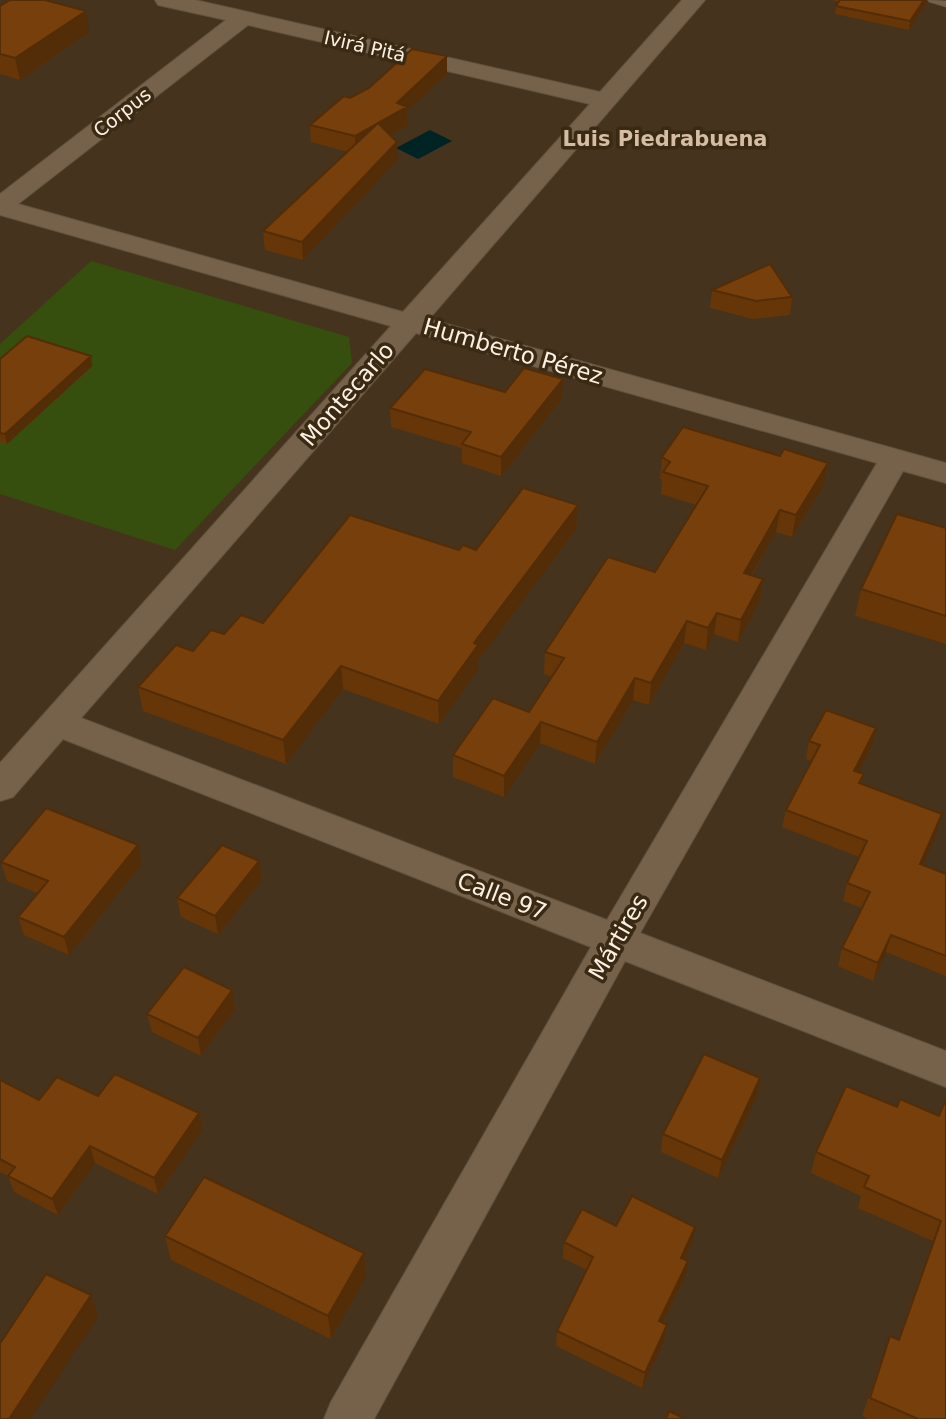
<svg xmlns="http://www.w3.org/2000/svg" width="946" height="1419" viewBox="0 0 946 1419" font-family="'DejaVu Sans',sans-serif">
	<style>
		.green { fill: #364f0e }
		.water { fill: #002323 }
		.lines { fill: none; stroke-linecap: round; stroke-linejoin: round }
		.lane-casing { stroke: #61523e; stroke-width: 1 }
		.street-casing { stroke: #61523e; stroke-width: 2 }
		.lane { fill: #76624b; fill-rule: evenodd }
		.street { fill: #76624b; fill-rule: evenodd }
		.wall { fill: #663609 }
		.shaded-wall { fill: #532c08 }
		.building { fill: #773f0b; stroke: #532c08; stroke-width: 2 }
		.labels { text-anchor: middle; stroke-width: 7; stroke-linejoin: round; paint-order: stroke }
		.far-street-label { font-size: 19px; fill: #fbf0e2; stroke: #3a2913 }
		.far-neighbourhood-label { font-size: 21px; font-weight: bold; fill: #d4bda3; stroke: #3a2913 }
		.street-label { font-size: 23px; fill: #fbf0e2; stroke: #3a2913 }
	</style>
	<rect width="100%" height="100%" fill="#45331d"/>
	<path class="green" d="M91,261L349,337L352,363L175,550L0,494V344Z"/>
	<path class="water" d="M430,130L452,141L418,159L396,148Z"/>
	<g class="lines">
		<defs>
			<path id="lane" d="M928,0L946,1V7L929,2Z"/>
			<path id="street" d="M155,0H195L600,92L682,0H705L429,319L946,463V483L903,471L640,933L946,1051V1087L625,961L374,1419H324L331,1402L591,947L63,739L13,797L0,801V763L391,326L0,215V194L226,20L158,5ZM248,25L590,104L403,312L18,204ZM416,333L877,463L607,920L81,718Z"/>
		</defs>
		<use href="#lane" class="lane-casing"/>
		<use href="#street" class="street-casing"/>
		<use href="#lane" class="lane"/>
		<use href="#street" class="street"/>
	</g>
	<path class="wall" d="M832,0H927V3L909,30L835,14L836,6L839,2Z
		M0,6L89,32L20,80L0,74Z
		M447,56V74L407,111L408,125L390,135L398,159L303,260L265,250L263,231L348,152L311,142L310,125L350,98L369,88Z
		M712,290L792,297L790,315L753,319L710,308Z
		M0,359L92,366L7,444L0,442Z
		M505,392L562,398L501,476L462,463V448L391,427L390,408Z
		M780,456L828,463L824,484L792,537L776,532L752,575L763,579L760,600L738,642L714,634L706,650L684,643L649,705L633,700L595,764L540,743L504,797L453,777V755L529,712L552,677L544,674L545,652L655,572L696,505L661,494L662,480L660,479L662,457Z
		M578,505L576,529L478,661V669L439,724L343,689L286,764L143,711L138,687L193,651L224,634L263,623L459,550H476Z
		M946,528V644L855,616L861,589Z
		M809,741L872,746L858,772L864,774L861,784L942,814L937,832L922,865L946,874V976L886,952L873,981L838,966L842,948L862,908L843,901L847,883L859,857L782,827L786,810L812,761L806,759Z
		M138,845L142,864L69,955L24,935L18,917L38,893L7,881L1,862Z
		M259,861L262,880L218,934L181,917L177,898Z
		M232,990L235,1008L201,1056L152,1032L147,1014Z
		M0,1080L39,1100L98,1096L199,1113L202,1130L158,1194L95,1163L58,1215L14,1192L8,1176L0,1172Z
		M757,1096L718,1178L661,1152L663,1134Z
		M897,1107L939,1116L946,1419H868L862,1416L890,1336L898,1340L933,1241L858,1208L861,1196L811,1173L816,1152Z
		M616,1226L692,1243L684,1260L685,1277L663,1323L664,1341L642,1388L556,1346L557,1331L587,1270L563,1258L564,1242Z
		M165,1236L364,1253L366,1277L331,1339L171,1260Z"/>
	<path class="shaded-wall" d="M924,0H927V3L909,30L910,21Z
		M86,11L89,32L20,80L15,58Z
		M447,56V74L407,111L408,125L379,141L378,123L397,103Z
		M378,123L356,154L355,136Z
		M397,142L398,159L303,260L302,242Z
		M91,356L92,366L7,444L5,434Z
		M563,379L562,398L501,476V457Z
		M828,463L824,484L792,537L796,515Z
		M578,505L576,529L478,661V669L439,724L438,701L474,643Z
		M780,510L776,532L740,594L744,573Z
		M763,579L760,600L738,642L741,620Z
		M717,613L714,634L706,650L708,628Z
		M687,621L684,643L649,705L651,683Z
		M341,666L343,689L286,764L283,740Z
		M635,678L633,700L595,764L597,742Z
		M541,722L540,743L504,797V776Z
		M876,728L872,746L850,789L854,771Z
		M942,814L937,832L915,882L920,864Z
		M138,845L142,864L69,955L64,937Z
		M259,861L262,880L218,934L215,916Z
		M891,935L886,952L873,981L878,963Z
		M232,990L235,1008L201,1056L198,1038Z
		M760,1078L757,1096L718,1178L722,1160Z
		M199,1113L202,1130L158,1194L154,1178Z
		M90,1146L95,1163L58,1215L52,1199Z
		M695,1227L692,1243L678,1274L681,1258Z
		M364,1253L366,1277L331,1339L328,1316Z
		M688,1261L685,1277L656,1337L659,1321Z
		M91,1295L98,1316L30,1419H9Z
		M667,1325L664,1341L642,1388L645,1373Z"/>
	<path class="building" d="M10,0H45L86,11L15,58L0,54V6Z
		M840,0H924L910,21L836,6Z
		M412,49L447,56L397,103L407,107L378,123L397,142L302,242L263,231L378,123L355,136L310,125L344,96L350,98L369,88Z
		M770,264L792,297L756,301L712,290Z
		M27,336L91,356L5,434L0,433V359Z
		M524,368L563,379L501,457L462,444L471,432L390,408L425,369L505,392Z
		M683,427L780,456L784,449L828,463L796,515L780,510L744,573L763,579L741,620L717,613L708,628L687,621L651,683L635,678L597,742L541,722L504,776L453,755L493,698L529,712L564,658L545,652L608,557L655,572L708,486L663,472L670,462L662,457Z
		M523,488L578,505L474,643L478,645L438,701L341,666L283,740L138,687L176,645L193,651L211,630L224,634L241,615L263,623L350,515L459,550L463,545L476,550Z
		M897,514L946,528V616L861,589Z
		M826,710L876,728L854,771L864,774L859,783L942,814L920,864L946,874V956L891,935L878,963L842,948L870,892L847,883L867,841L786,810L820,745L809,741Z
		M46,808L138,845L64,937L18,917L48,881L1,862Z
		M222,845L259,861L215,916L177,898Z
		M184,967L232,990L198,1038L147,1014Z
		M704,1054L760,1078L722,1160L663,1134Z
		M115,1074L199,1113L154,1178L90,1146L52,1199L8,1176L15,1167L0,1159V1080L39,1100L57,1077L98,1096Z
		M846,1086L897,1107L900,1099L939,1116L946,1099V1419H918L870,1398L890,1336L899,1340L941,1221L864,1187L869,1176L816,1152Z
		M204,1177L364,1253L328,1316L165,1236Z
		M632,1196L695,1227L681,1258L688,1261L659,1321L667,1325L645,1373L557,1331L593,1257L564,1242L582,1209L616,1226Z
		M46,1274L91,1295L9,1419H0V1342H1Z
		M669,1411L685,1419H666Z"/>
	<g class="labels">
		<g class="far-street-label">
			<text transform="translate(365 46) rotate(13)" y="7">Ivirá Pitá</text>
			<text transform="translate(122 112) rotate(-38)" y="7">Corpus</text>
		</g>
		<g class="far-neighbourhood-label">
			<text x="665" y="146">Luis Piedrabuena</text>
		</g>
		<g class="street-label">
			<text transform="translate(513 351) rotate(16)" y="8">Humberto Pérez</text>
			<text transform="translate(347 394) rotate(-49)" y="8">Montecarlo</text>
			<text transform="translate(502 896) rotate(21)" y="8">Calle 97</text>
			<text transform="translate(618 937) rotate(-60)" y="8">Mártires</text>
		</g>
	</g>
</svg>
